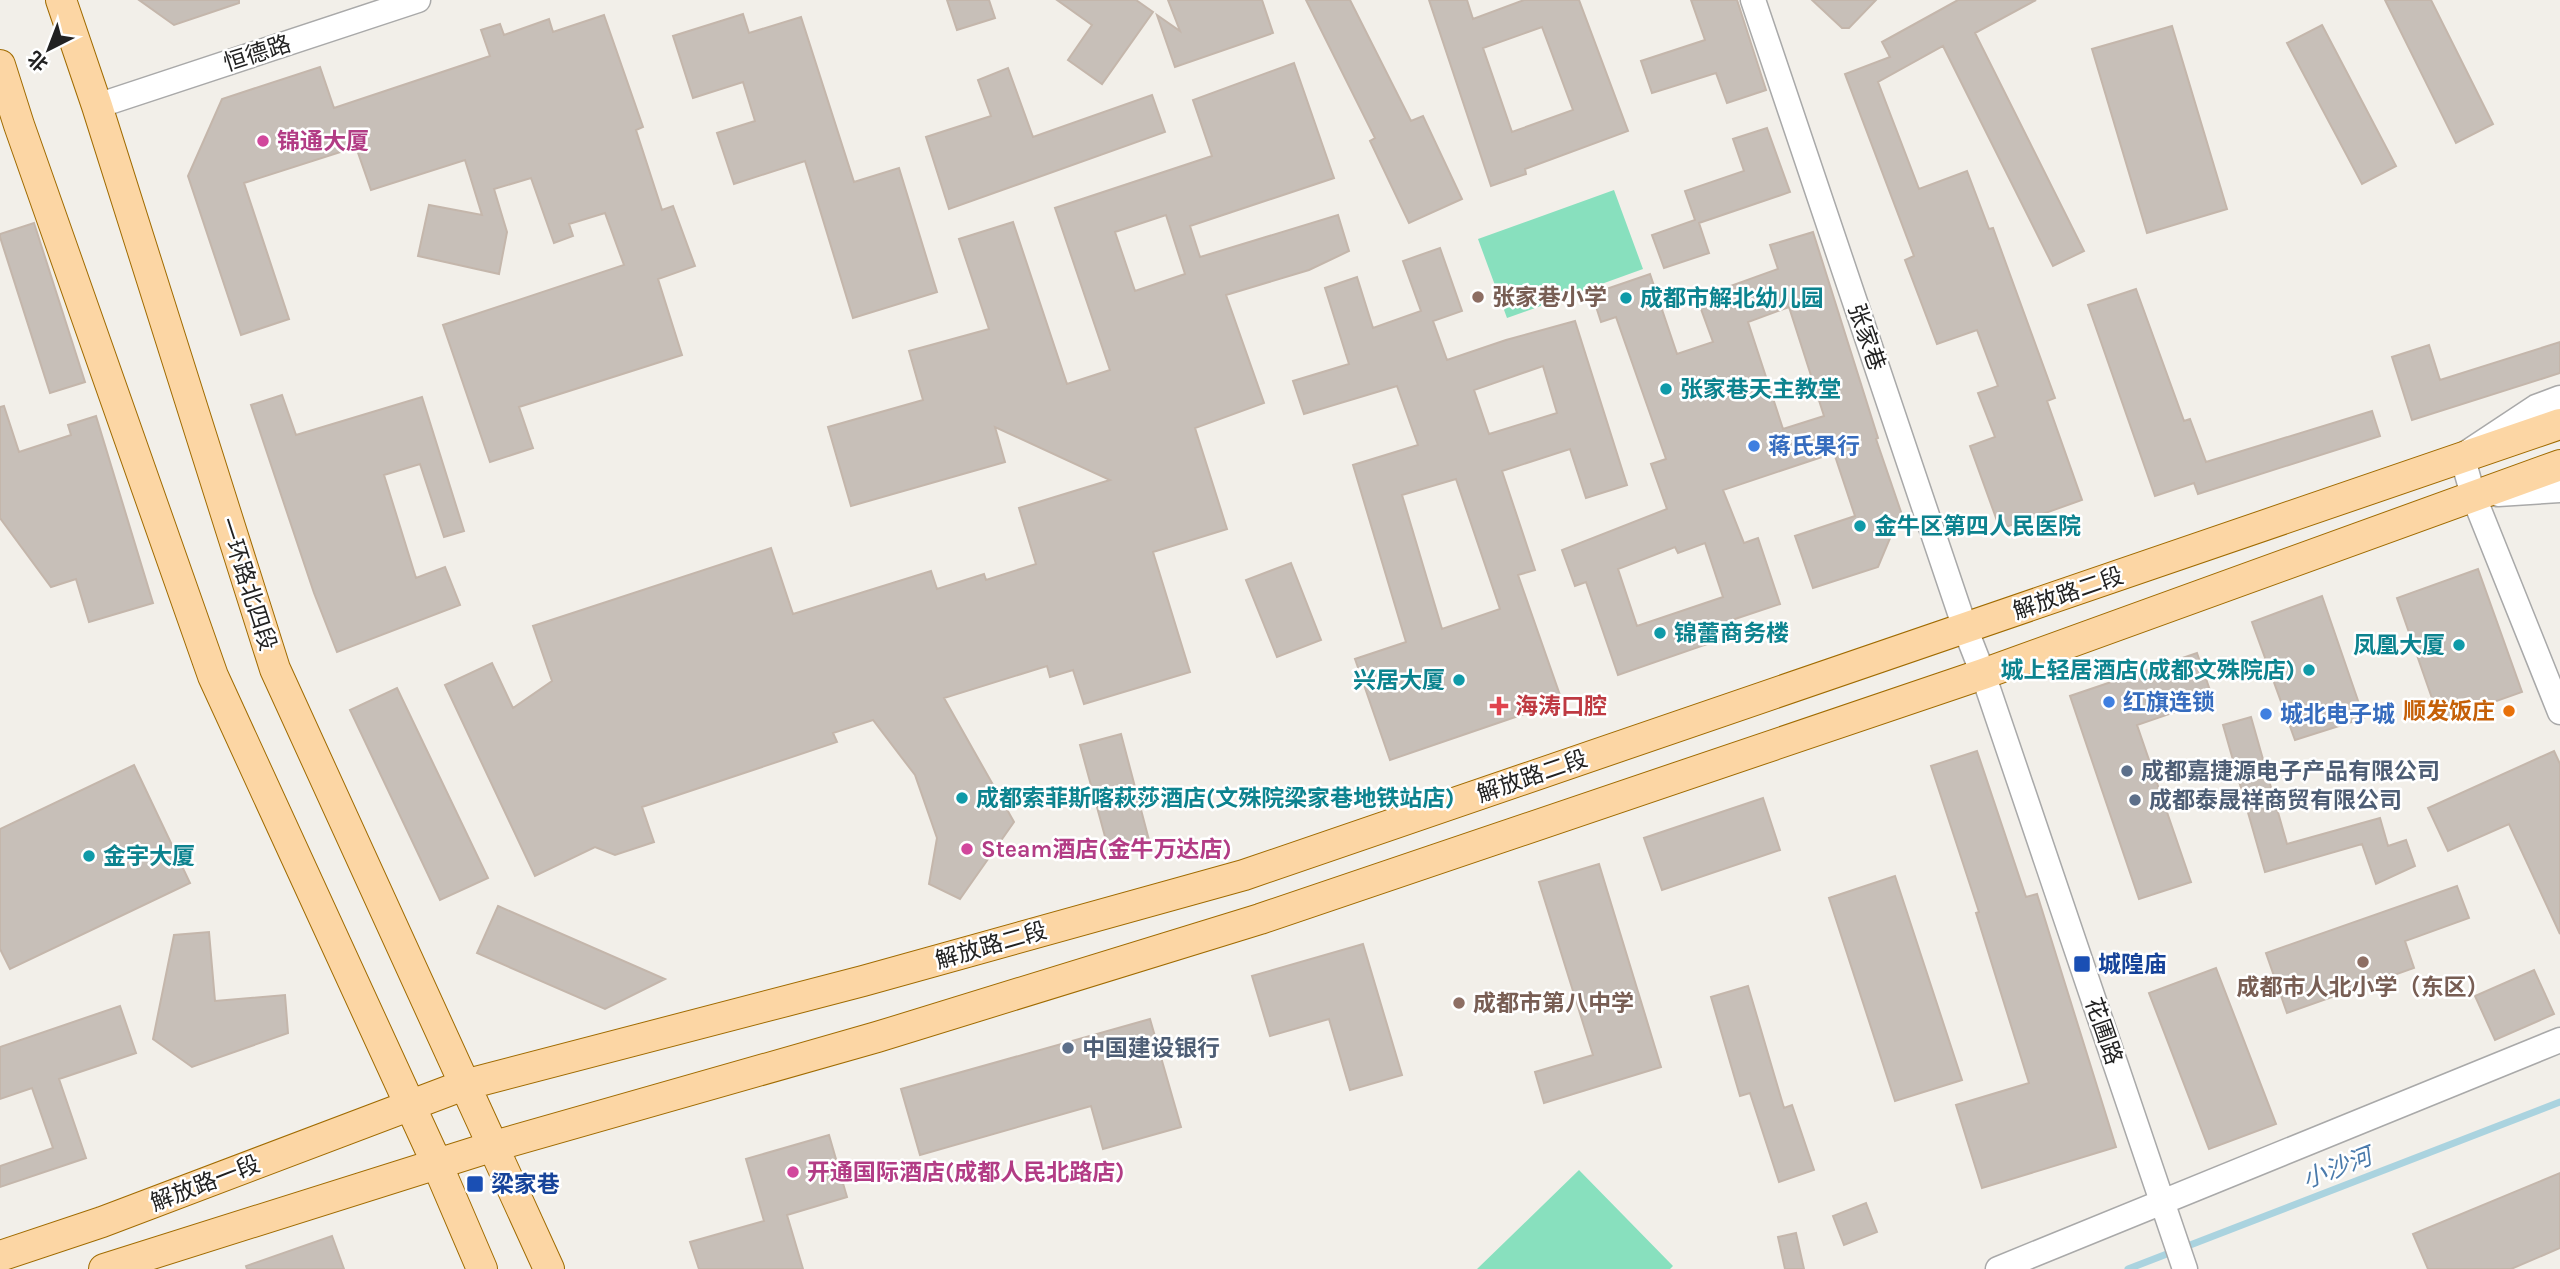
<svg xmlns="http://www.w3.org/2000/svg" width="2560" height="1269" viewBox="0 0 2560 1269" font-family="Karla,'Noto Sans SC',sans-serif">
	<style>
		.pitch { fill: #88e0be }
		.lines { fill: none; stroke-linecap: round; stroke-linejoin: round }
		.stream { stroke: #aad3df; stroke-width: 7 }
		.building { fill: #c7bfb8; stroke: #c4b6ab; stroke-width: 2; fill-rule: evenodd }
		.minor-casing { stroke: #a9a9a9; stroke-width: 27 }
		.major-casing { stroke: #a06b00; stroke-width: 32 }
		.minor { stroke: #fff; stroke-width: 24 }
		.major { stroke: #fcd6a4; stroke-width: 30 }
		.hotel-dot { fill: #d1479c; stroke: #fff; stroke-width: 2.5 }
		.education-dot { fill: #8d6e63; stroke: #fff; stroke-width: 2.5 }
		.culture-dot { fill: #0f9aa8; stroke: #fff; stroke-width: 2.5 }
		.shop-dot { fill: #3f7fe0; stroke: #fff; stroke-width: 2.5 }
		.health-dot { fill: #e0444e; stroke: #fff; stroke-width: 2.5 }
		.food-dot { fill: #e8710a; stroke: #fff; stroke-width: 2.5 }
		.service-dot { fill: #5c6f8a; stroke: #fff; stroke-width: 2.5 }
		.transit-dot { fill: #1a4fb4; stroke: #fff; stroke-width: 2.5 }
		.labels { text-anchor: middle; stroke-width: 5; stroke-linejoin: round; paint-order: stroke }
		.street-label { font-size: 23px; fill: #222; stroke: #fff }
		.hotel-label { font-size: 23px; font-weight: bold; fill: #b23c85; stroke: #fff; text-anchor: start }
		.education-label { font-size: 23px; font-weight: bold; fill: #785e54; stroke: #fff; text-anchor: start }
		.culture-label { font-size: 23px; font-weight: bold; fill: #0d838f; stroke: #fff; text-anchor: start }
		.shop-label { font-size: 23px; font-weight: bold; fill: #366cbe; stroke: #fff; text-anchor: start }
		.health-label { font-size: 23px; font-weight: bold; fill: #be3a42; stroke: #fff; text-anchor: start }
		.food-label { font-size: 23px; font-weight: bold; fill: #c56008; stroke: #fff; text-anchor: end }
		.service-label { font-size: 23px; font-weight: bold; fill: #4e5e75; stroke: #fff; text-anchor: start }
		.transit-label { font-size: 23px; font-weight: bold; fill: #164399; stroke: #fff; text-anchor: start }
		.water-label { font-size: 24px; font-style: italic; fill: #4a7aab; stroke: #fff }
	</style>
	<rect width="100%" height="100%" fill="#f2efe9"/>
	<path class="pitch" d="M1614,190L1643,269L1507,318L1478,239Z
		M1579,1170L1673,1266L1670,1269H1477Z"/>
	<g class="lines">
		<path class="stream" d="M2128,1269L2560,1102"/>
	</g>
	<path class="building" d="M139,0H239V3L174,25Z
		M947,0H989L995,18L957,30Z
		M1057,0H1136L1153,12L1102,84L1068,60L1092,25Z
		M1168,0H1262L1273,33L1175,67L1157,15L1180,31Z
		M1306,0H1350L1411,121L1423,116L1462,199L1409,223L1370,141L1375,138Z
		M1429,0H1467L1473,19L1524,0H1579L1628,131L1525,169L1526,174L1491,186ZM1542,27L1573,110L1512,132L1483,48Z
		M1691,0H1737L1766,90L1727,103L1716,73L1652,93L1641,61L1705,40Z
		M1812,0H1876L1849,28H1842Z
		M1958,0H2036L1975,33L2084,251L2053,266L1943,46L1878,82L1919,189L1967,171L1989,229L1993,228L2055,398L2047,401L2082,500L2000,529L1970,446L1995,437L1978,393L1998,386L1977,330L1937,344L1905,260L1914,256L1845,74L1890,57L1882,42Z
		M2385,0H2431L2493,124L2456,143Z
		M743,14L749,33L801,17L854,182L899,168L937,292L853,318L805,161L734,184L717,133L755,121L743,82L693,98L673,36Z
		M604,15L643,127L636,130L662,210L673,206L695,266L658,279L682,355L519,407L533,448L490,462L443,325L624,265L605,213L569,224L573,236L554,243L531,178L494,189L507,232L499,274L418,256L429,205L482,215L465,160L371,190L356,147L244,183L289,319L241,335L188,176L222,99L320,67L334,108L490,56L481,30L500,24L504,35L549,19L553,32Z
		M2322,25L2396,166L2362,184L2287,43Z
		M2172,26L2227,209L2147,233L2092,49Z
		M1294,63L1334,178L1190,226L1200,257L1338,215L1349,251L1309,270L1226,295L1264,403L1195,428L1227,529L1153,552L1190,672L1084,704L1073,670L1050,677L1047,666L944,698L1014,822L960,899L929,884L937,838L915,775L873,720L833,733L837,742L642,807L654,842L615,855L595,847L535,876L445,685L492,663L513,708L552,681L533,626L771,548L793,614L931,571L937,589L984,574L986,580L1036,564L1019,508L1110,480L995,427L1005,462L851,506L828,427L923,400L909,351L989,329L959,239L1013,222L1067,384L1110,370L1055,208L1212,156L1193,100ZM1166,215L1185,274L1135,291L1115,232Z
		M1008,68L1033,137L1152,95L1165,132L949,209L926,137L991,116L978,80Z
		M1767,128L1790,192L1699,223L1709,253L1664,268L1652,235L1695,220L1685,191L1744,171L1733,139Z
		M34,223L85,382L50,393L0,237V234Z
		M1813,232L1878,438L1876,439L1901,512L1878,567L1813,588L1795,536L1855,516L1834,453L1723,490L1744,543L1758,538L1780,604L1714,626L1719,640L1618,675L1586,582L1575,586L1562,550L1667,509L1651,464L1666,459L1616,317L1601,322L1592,294L1650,274L1677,354L1713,342L1697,298L1778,269L1770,245ZM1789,307L1824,416L1783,429L1748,322ZM1705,543L1723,597L1637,626L1618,569L1675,547L1678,553Z
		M1440,248L1462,311L1433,321L1447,360L1506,340L1575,321L1627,485L1586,498L1570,449L1502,471L1535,570L1518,575L1562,701L1390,760L1355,659L1406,642L1353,465L1418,445L1397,386L1304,414L1293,381L1349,364L1325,288L1357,277L1373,328L1421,311L1403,261ZM1543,366L1557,413L1489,434L1474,390ZM1456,479L1500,609L1442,629L1402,495Z
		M2136,289L2184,421L2190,419L2206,462L2372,411L2380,436L2198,494L2194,483L2155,496L2088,305Z
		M2560,342V373L2412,420L2392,357L2429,345L2440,380Z
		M282,395L296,435L422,397L464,531L444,537L420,464L384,475L416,578L445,567L460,605L337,652L314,593L251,405Z
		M4,406L19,452L71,435L68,425L96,416L153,603L89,622L76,579L51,587L0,518V407Z
		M1291,563L1321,640L1277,657L1246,580Z
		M2478,569L2522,692L2440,721L2397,598Z
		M2322,596L2364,718L2295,740L2252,622Z
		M2197,653L2213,699L2137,725L2191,882L2139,899L2070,696Z
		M397,688L488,878L440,900L350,710Z
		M2251,717L2287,844L2380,818L2388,846L2406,840L2415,866L2376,884L2362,844L2265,872L2223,725Z
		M1121,734L1149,840L1109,851L1080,745Z
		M1977,751L2026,897L2037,894L2116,1147L1982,1188L1956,1105L2029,1083L1976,913L1979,912L1931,766Z
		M2554,751L2560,764V934L2509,824L2448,851L2428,808Z
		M134,765L190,883L10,969L0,949V829Z
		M1763,798L1780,850L1662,890L1644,838Z
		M1599,864L1661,1067L1544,1103L1535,1072L1593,1055L1539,882Z
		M1895,876L1962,1080L1895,1101L1829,898Z
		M2457,886L2469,918L2405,941L2414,968L2287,1013L2266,953Z
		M498,906L665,979L605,1009L477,953Z
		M209,932L215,1001L285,995L288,1033L192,1067L153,1039L174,935Z
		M1363,944L1402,1075L1350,1090L1329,1019L1270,1036L1252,976Z
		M2216,968L2276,1124L2209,1149L2149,993Z
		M2534,970L2554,1014L2495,1040L2475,996Z
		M1748,986L1784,1108L1792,1105L1814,1170L1779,1182L1750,1093L1740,1096L1711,997Z
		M120,1006L136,1053L59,1079L86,1158L0,1187V1166L53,1148L32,1088L0,1099V1047Z
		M1150,1019L1181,1127L1103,1149L1091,1106L920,1155L901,1089Z
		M829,1135L847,1197L787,1215L803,1269H699L690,1242L764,1221L746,1159Z
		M2560,1173V1248L2511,1269H2428L2413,1234Z
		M1866,1203L1877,1232L1844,1245L1833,1216Z
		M1796,1233L1804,1269H1785L1778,1237Z
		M332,1236L344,1269H247L246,1266Z"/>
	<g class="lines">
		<defs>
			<path id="minor" d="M1753,0L1965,628L1983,674L2185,1269
				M97,106L418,0
				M2560,398L2536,407L2462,456L2473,495L2560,712
				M2498,494L2560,490
				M1998,1269L2560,1040"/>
			<path id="major" d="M61,0L97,106L275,669L549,1269
				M0,65L19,125L213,676L437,1164L482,1269
				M0,1256L102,1222L464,1085L863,981L1244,875L2560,424
				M104,1269L491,1147L877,1037L1260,919L1983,674L2560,465"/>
		</defs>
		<use href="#minor" class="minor-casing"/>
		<use href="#major" class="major-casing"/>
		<use href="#minor" class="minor"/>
		<use href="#major" class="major"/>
	</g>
	<g class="hotel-dot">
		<circle cx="263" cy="141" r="7"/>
		<circle cx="967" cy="849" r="7"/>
		<circle cx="793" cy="1172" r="7"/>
	</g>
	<g class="education-dot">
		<circle cx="1478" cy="297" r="7"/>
		<circle cx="2363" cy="962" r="7"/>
		<circle cx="1459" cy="1003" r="7"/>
	</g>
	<g class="culture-dot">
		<circle cx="1626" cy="298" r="7"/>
		<circle cx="1666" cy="389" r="7"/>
		<circle cx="1860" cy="526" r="7"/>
		<circle cx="1660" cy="633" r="7"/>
		<circle cx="2459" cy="645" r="7"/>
		<circle cx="2309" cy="670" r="7"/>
		<circle cx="1459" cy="680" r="7"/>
		<circle cx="962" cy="798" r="7"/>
		<circle cx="89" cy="856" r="7"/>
	</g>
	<g class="shop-dot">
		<circle cx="1754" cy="446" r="7"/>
		<circle cx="2109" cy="702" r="7"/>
		<circle cx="2266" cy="714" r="7"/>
	</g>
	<path class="health-dot" d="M1495.5 695.5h7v7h7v7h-7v7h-7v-7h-7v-7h7z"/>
	<circle class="food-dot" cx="2509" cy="711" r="7"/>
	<g class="service-dot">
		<circle cx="2127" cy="771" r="7"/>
		<circle cx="2135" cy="800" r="7"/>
		<circle cx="1068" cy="1048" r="7"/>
	</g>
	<g class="transit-dot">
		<rect x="2073" y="955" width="18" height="18" rx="3.5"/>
		<rect x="466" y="1175" width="18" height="18" rx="3.5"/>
	</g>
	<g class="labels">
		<g class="street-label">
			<text transform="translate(257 53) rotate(-18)" y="8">恒德路</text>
			<text transform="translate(1867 337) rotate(71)" y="8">张家巷</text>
			<text transform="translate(248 584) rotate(72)" y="8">一环路北四段</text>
			<text transform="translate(2068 593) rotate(-19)" y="8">解放路二段</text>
			<text transform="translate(1532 776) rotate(-19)" y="8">解放路二段</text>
			<text transform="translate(991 945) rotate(-16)" y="8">解放路二段</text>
			<text transform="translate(2104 1031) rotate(71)" y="8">花圃路</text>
			<text transform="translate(205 1183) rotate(-21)" y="8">解放路一段</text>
		</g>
		<g class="hotel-label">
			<text x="277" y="149">锦通大厦</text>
			<text x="981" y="857">Steam酒店(金牛万达店)</text>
			<text x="807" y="1180">开通国际酒店(成都人民北路店)</text>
		</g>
		<g class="education-label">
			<text x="1492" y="305">张家巷小学</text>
			<text x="2363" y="995" text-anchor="middle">成都市人北小学（东区）</text>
			<text x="1473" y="1011">成都市第八中学</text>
		</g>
		<g class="culture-label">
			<text x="1640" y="306">成都市解北幼儿园</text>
			<text x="1680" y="397">张家巷天主教堂</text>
			<text x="1874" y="534">金牛区第四人民医院</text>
			<text x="1674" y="641">锦蕾商务楼</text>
			<text x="2445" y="653" text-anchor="end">凤凰大厦</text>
			<text x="2295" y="678" text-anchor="end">城上轻居酒店(成都文殊院店)</text>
			<text x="1445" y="688" text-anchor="end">兴居大厦</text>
			<text x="976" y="806">成都索菲斯喀萩莎酒店(文殊院梁家巷地铁站店)</text>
			<text x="103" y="864">金宇大厦</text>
		</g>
		<g class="shop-label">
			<text x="1768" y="454">蒋氏果行</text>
			<text x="2123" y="710">红旗连锁</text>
			<text x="2280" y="722">城北电子城</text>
		</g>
		<g class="health-label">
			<text x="1515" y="714">海涛口腔</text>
		</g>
		<g class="food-label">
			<text x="2495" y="719">顺发饭庄</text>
		</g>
		<g class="service-label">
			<text x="2141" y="779">成都嘉捷源电子产品有限公司</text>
			<text x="2149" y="808">成都泰晟祥商贸有限公司</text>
			<text x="1082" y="1056">中国建设银行</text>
		</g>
		<g class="transit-label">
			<text x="2098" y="972">城隍庙</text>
			<text x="491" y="1192">梁家巷</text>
		</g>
		<g class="water-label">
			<text transform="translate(2337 1168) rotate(-21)" y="8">小沙河</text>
		</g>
	</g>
	<g transform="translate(49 49) rotate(222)" stroke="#ffffff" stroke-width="5" paint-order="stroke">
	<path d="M0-5L12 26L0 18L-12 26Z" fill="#222222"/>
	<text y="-10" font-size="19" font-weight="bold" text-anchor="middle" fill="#222222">北</text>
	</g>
</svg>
